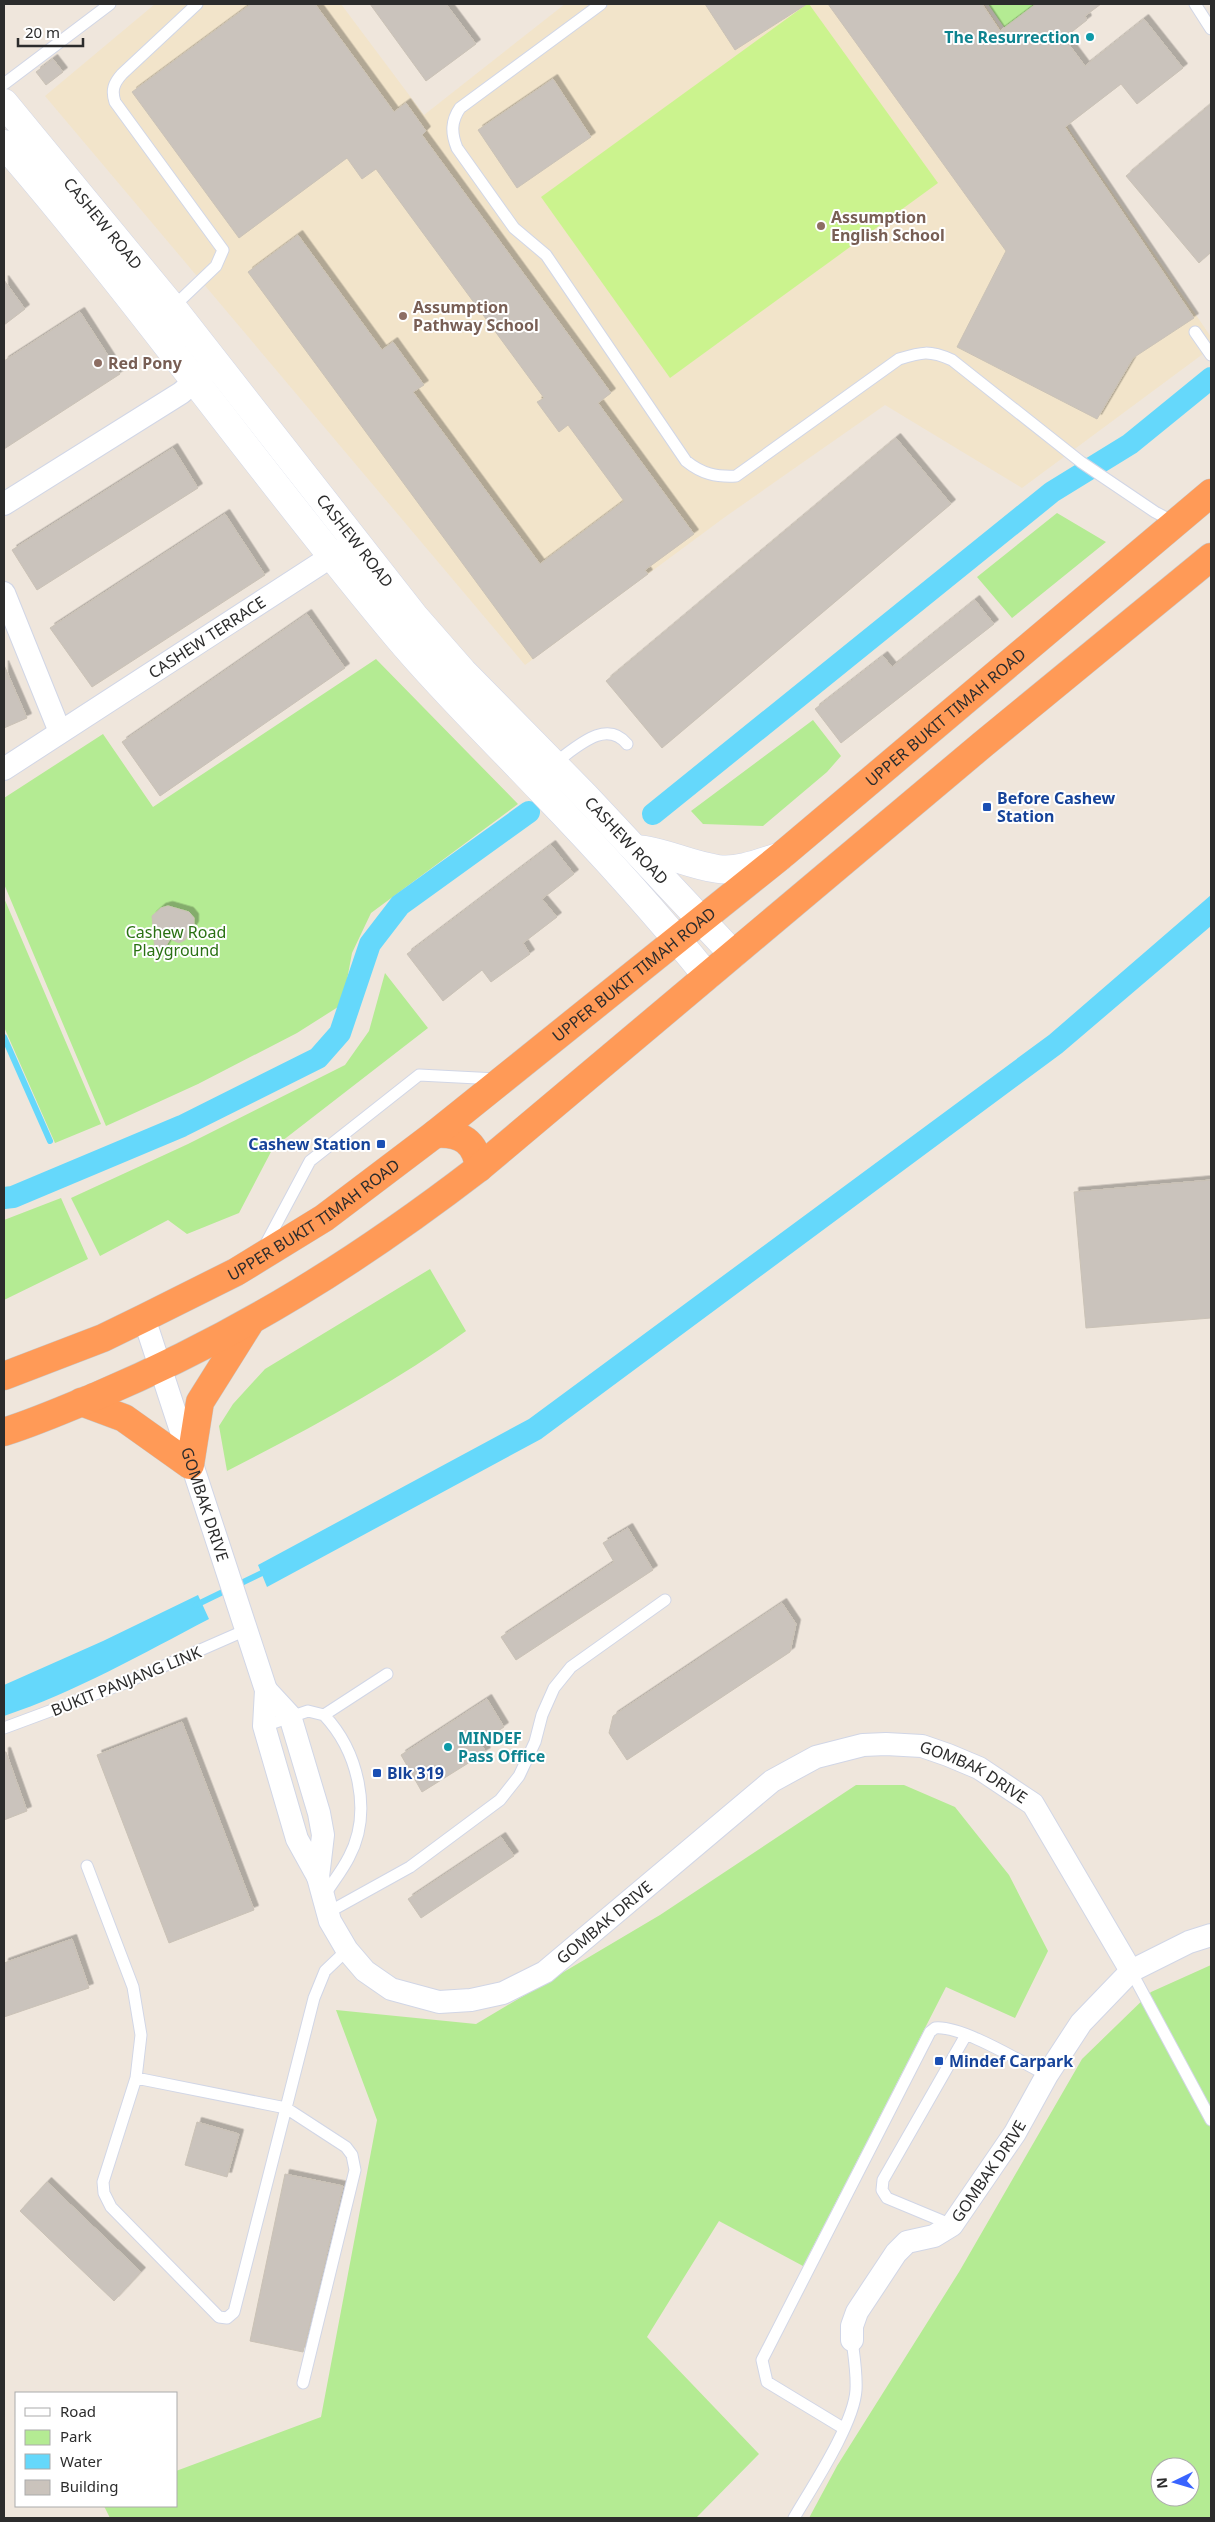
<svg xmlns="http://www.w3.org/2000/svg" width="1215" height="2522" viewBox="0 0 1215 2522" font-family="'Noto Sans',sans-serif">
	<style>
		.education { fill: #f2e4ca }
		.green { fill: #b4eb93; fill-rule: evenodd }
		.pitch { fill: #cbf38e }
		.water { fill: #65d8fb }
		.lines { fill: none; stroke-linecap: round; stroke-linejoin: round }
		.stream { stroke: #65d8fb; stroke-width: 6 }
		.canal { stroke: #65d8fb; stroke-width: 22 }
		.building { fill: #cac3bc; stroke: #cac2b6; filter: url(#shadow) }
		.lane-casing { stroke: #d1d6e6; stroke-width: 13 }
		.street-casing { stroke: #d1d6e6; stroke-width: 24 }
		.secondary-casing { stroke: #d1d6e6; stroke-width: 29 }
		.highway-casing { stroke: #c8c8c8; stroke-width: 29 }
		.lane { stroke: #fff; stroke-width: 11 }
		.street { stroke: #fff; stroke-width: 22 }
		.secondary { stroke: #fff; stroke-width: 28 }
		.highway { stroke: #ff9a57; stroke-width: 28 }
		.culture-dot { fill: #0f9aa8; stroke: #fff; stroke-width: 2 }
		.education-dot { fill: #8d6e63; stroke: #fff; stroke-width: 2 }
		.transit-dot { fill: #1a4fb4; stroke: #fff; stroke-width: 2 }
		.labels { text-anchor: middle; stroke-width: 4; stroke-linejoin: round; paint-order: stroke }
		.culture-label { font-size: 16px; font-weight: bold; fill: #0d838f; stroke: #fff; text-anchor: end }
		.education-label { font-size: 16px; font-weight: bold; fill: #785e54; stroke: #fff; text-anchor: start }
		.street-label { font-size: 16px; fill: #2c2c2c; stroke: #fff }
		.transit-label { font-size: 16px; font-weight: bold; fill: #164399; stroke: #fff; text-anchor: start }
		.park-label { font-size: 16px; fill: #2a7113; stroke: #fff }
	</style>
	<defs>
		<filter id="shadow"><feDropShadow dx="4.5" dy="-4.5" stdDeviation="0" flood-color="#0004"/></filter>
	</defs>
	<rect width="100%" height="100%" fill="#efe6dc"/>
	<path class="education" d="M155,4H341L424,115L565,4H984L1211,337V348L1022,488L885,405L725,517L525,665L45,96Z"/>
	<path class="green" d="M988,4H1036L1022,15L1029,63Z
		M1057,513L1106,542L1012,618L977,577Z
		M376,659L518,804L371,913L352,953L344,996L338,1007L297,1033L198,1084L106,1126L4,884V798L103,734L153,807Z
		M813,720L841,756L827,772L763,826L703,824L691,811Z
		M4,898L101,1124L55,1143L4,1027Z
		M385,973L428,1028L273,1148L239,1213L187,1234L168,1220L100,1256L71,1198L188,1144L345,1065L369,1031Z
		M61,1198L88,1259L4,1300V1220Z
		M430,1269L466,1331C391,1385 309,1429 227,1471L219,1426L233,1404L265,1369Z
		M856,1785H904L955,1807L1009,1875L1048,1951L1015,2018L946,1987L803,2266L719,2221L647,2337L759,2454L696,2518H110L104,2506H176V2471L321,2417L377,2120L336,2010L476,2024L660,1915Z
		M1211,1965V2518H809L837,2466L959,2272L1082,2059L1151,1992ZM1160,2467H1190V2497H1160Z"/>
	<path class="pitch" d="M807,4H809L938,183L670,378L541,197Z"/>
	<path class="water" d="M1211,895V926L1062,1053L541,1439L267,1587L258,1565L529,1419L1049,1035Z
		M198,1595L209,1619C142,1654 75,1692 4,1716V1685L103,1641Z"/>
	<g class="lines">
		<path class="stream" d="M4,1037L50,1141
			M196,1605L268,1570"/>
		<path class="canal" d="M653,814L1052,492L1130,444L1211,378
			M4,1198L13,1197L182,1126L318,1058L340,1033L370,944L400,905L529,812"/>
	</g>
	<path class="building" d="M251,4H315L394,112L406,103L426,131L422,135L611,393L598,403L694,534L645,570L648,574L533,659L248,272L298,235L382,350L393,342L424,385L413,392L540,564L624,501L568,425L559,432L537,402L544,398L376,169L362,179L347,158L239,238L132,92Z
		M370,4H446L476,44L426,81Z
		M705,4H807L735,50Z
		M828,4H982L1000,31L1036,4H1101L1085,16L1087,20L1064,38L1085,66L1144,19L1183,68L1137,104L1121,84L1065,127L1194,318L1133,358L1097,419L957,347L1006,251Z
		M53,59L63,72L46,85L36,72Z
		M553,79L591,137L517,188L478,130Z
		M1211,104V252L1199,263L1126,176Z
		M4,280L25,309L4,325Z
		M80,312L120,374L4,449V361Z
		M896,438L951,504L662,748L606,681Z
		M173,448L198,488L37,590L12,550Z
		M225,514L265,575L92,687L50,628Z
		M975,600L994,624L841,743L815,709L883,656L892,667Z
		M307,614L345,668L160,796L122,742Z
		M4,665L27,718L4,728Z
		M551,845L574,874L542,899L557,917L523,943L530,954L491,982L482,970L443,1001L407,954Z
		M168,906L189,912L194,918V926L185,940L179,943L170,939L156,963L152,916L161,908Z
		M1211,1180V1318L1086,1328L1074,1192Z
		M628,1528L653,1570L516,1660L501,1637L614,1562L603,1543Z
		M782,1603L796,1624L790,1652L627,1760L609,1733L613,1716Z
		M487,1699L504,1727L480,1743L486,1752L422,1792L401,1755Z
		M182,1722L254,1910L169,1943L97,1755Z
		M4,1752H6L27,1811L4,1820Z
		M501,1837L514,1856L421,1918L408,1899Z
		M72,1939L89,1988L4,2017V1963Z
		M197,2122L239,2134L227,2177L185,2165Z
		M285,2174L343,2186L303,2352L250,2341Z
		M47,2182L141,2272L114,2301L20,2211Z"/>
	<g class="lines">
		<defs>
			<path id="lane" d="M601,4L460,108C451,121 451,133 457,148L514,228L546,255L686,461C702,474 716,477 736,476L899,359C922,352 929,350 952,360L1081,462L1155,512L1174,522
				M1195,4L1211,29
				M4,84L110,4
				M172,308L216,266L223,250L115,102C111,90 114,83 122,74L197,4
				M1195,332L1211,355
				M553,764C574,750 605,717 627,744
				M263,1249L310,1161L419,1075L497,1079
				M324,1715C358,1751 373,1812 349,1857C342,1871 332,1883 324,1896
				M264,1726L308,1711L324,1715L387,1674
				M4,1728L125,1683L246,1630
				M87,1866L133,1987L141,2035L136,2078L103,2182L104,2193L111,2207L219,2317L227,2318L234,2312L314,1998L325,1971L347,1950
				M327,1913L410,1867L500,1800L519,1776L535,1742L542,1715L554,1688L571,1667L665,1600
				M1131,1971L1211,2120
				M136,2078L286,2108L346,2147L352,2155L355,2170L303,2383
				M952,2225L887,2198L882,2190L883,2180L966,2035
				M843,2428L767,2382L762,2360L930,2032L935,2028C961,2025 1021,2062 1047,2075
				M794,2518C812,2487 854,2424 856,2390C857,2374 854,2356 852,2340"/>
			<g id="street">
				<path d="M4,504L181,393L208,370"/>
				<path d="M4,593L60,732"/>
				<path id="s1" d="M4,769L355,541"/>
				<path id="s2" d="M144,1318L266,1690L264,1726L297,1839L318,1877L330,1921L347,1950L365,1971L391,1989L439,2002L471,2000L503,1993L545,1972L772,1781L816,1757L863,1745L886,1744L922,1746L948,1755L979,1768L1033,1804L1131,1971"/>
				<path d="M266,1690L290,1716L319,1813L323,1835L318,1877"/>
				<path id="s3" d="M852,2340V2326L857,2312L896,2253L907,2242L934,2236L952,2225L1015,2133L1047,2075L1081,2023L1131,1971L1189,1942L1211,1935"/>
			</g>
			<g id="secondary">
				<path id="s4" d="M4,103L172,307L414,616L463,672L585,796L733,954"/>
				<path d="M4,144C141,303 262,475 397,636C443,691 494,740 543,792C600,851 655,912 707,976"/>
				<path d="M636,849C664,851 689,865 718,869C738,872 762,862 781,856"/>
			</g>
			<g id="highway">
				<path d="M435,1134C461,1132 476,1142 479,1168"/>
				<path id="s5" d="M4,1376L103,1338L144,1318L236,1272L324,1218L435,1134L781,856L1211,493"/>
				<path d="M81,1402L124,1418L190,1465L200,1402L249,1324"/>
				<path d="M4,1432C36,1422 68,1408 99,1395C240,1335 358,1261 479,1168L982,745L1211,557"/>
			</g>
		</defs>
		<use href="#lane" class="lane-casing"/>
		<use href="#street" class="street-casing"/>
		<use href="#secondary" class="secondary-casing"/>
		<use href="#highway" class="highway-casing"/>
		<use href="#lane" class="lane"/>
		<use href="#street" class="street"/>
		<use href="#secondary" class="secondary"/>
		<use href="#highway" class="highway"/>
	</g>
	<g class="culture-dot">
		<circle cx="1090" cy="37" r="5"/>
		<circle cx="448" cy="1747" r="5"/>
	</g>
	<g class="education-dot">
		<circle cx="821" cy="226" r="5"/>
		<circle cx="403" cy="316" r="5"/>
		<circle cx="98" cy="363" r="5"/>
	</g>
	<g class="transit-dot">
		<rect x="982" y="802" width="10" height="10" rx="2.5"/>
		<rect x="376" y="1139" width="10" height="10" rx="2.5"/>
		<rect x="372" y="1768" width="10" height="10" rx="2.5"/>
		<rect x="934" y="2056" width="10" height="10" rx="2.5"/>
	</g>
	<g class="labels">
		<g class="culture-label">
			<text x="1080" y="43">The Resurrection</text>
			<text x="458" y="1744" text-anchor="start">MINDEF<tspan x="458" dy="18">Pass Office</tspan></text>
		</g>
		<g class="education-label">
			<text x="831" y="223">Assumption<tspan x="831" dy="18">English School</tspan></text>
			<text x="413" y="313">Assumption<tspan x="413" dy="18">Pathway School</tspan></text>
			<text x="108" y="369">Red Pony</text>
		</g>
		<g class="street-label">
			<text dy="6" stroke="none"><textPath href="#s4" startOffset="156">CASHEW ROAD</textPath></text>
			<text dy="6" stroke="none"><textPath href="#s4" startOffset="561">CASHEW ROAD</textPath></text>
			<text dy="6" stroke="none"><textPath href="#s1" startOffset="242">CASHEW TERRACE</textPath></text>
			<text dy="6" stroke="none"><textPath href="#s5" startOffset="1156">UPPER BUKIT TIMAH ROAD</textPath></text>
			<text dy="6" stroke="none"><textPath href="#s4" startOffset="966">CASHEW ROAD</textPath></text>
			<text dy="6" stroke="none"><textPath href="#s5" startOffset="752">UPPER BUKIT TIMAH ROAD</textPath></text>
			<text dy="6" stroke="none"><textPath href="#s5" startOffset="348">UPPER BUKIT TIMAH ROAD</textPath></text>
			<text dy="6" stroke="none"><textPath href="#s2" startOffset="196">GOMBAK DRIVE</textPath></text>
			<text transform="translate(126 1681) rotate(-22)" y="6">BUKIT PANJANG LINK</text>
			<text dy="6" stroke="none"><textPath href="#s2" startOffset="1401">GOMBAK DRIVE</textPath></text>
			<text dy="6" stroke="none"><textPath href="#s2" startOffset="966">GOMBAK DRIVE</textPath></text>
			<text dy="6" stroke="none"><textPath href="#s3" startOffset="229">GOMBAK DRIVE</textPath></text>
		</g>
		<g class="transit-label">
			<text x="997" y="804">Before Cashew<tspan x="997" dy="18">Station</tspan></text>
			<text x="371" y="1150" text-anchor="end">Cashew Station</text>
			<text x="387" y="1779">Blk 319</text>
			<text x="949" y="2067">Mindef Carpark</text>
		</g>
		<g class="park-label">
			<text x="176" y="938">Cashew Road<tspan x="176" dy="18">Playground</tspan></text>
		</g>
	</g>
	<rect width="1215" height="2522" fill="none" stroke="#2c2c2c" stroke-width="10"/>
	<rect x="15" y="2392" width="162" height="115" fill="#ffffff" stroke="#ababab"/>
	<rect x="25" y="2408" width="25" height="8" fill="#ffffff" stroke="#ababab"/>
	<text x="60" y="2417" font-size="15" fill="#2c2c2c">Road</text>
	<rect x="25" y="2430" width="25" height="15" fill="#b4eb93" stroke="#ababab"/>
	<text x="60" y="2442" font-size="15" fill="#2c2c2c">Park</text>
	<rect x="25" y="2454" width="25" height="15" fill="#65d8fb" stroke="#ababab"/>
	<text x="60" y="2467" font-size="15" fill="#2c2c2c">Water</text>
	<rect x="25" y="2480" width="25" height="15" fill="#cac3bc" stroke="#ababab"/>
	<text x="60" y="2492" font-size="15" fill="#2c2c2c">Building</text>
	<g transform="translate(1175 2482) rotate(265)"><circle r="24" fill="#ffffff" stroke="#ababab"/>
	<path d="M0-4L9 19L0 12L-9 19Z" fill="#3964ff"/>
	<text y="-8" font-size="14" font-weight="bold" text-anchor="middle" fill="#2c2c2c">N</text>
	</g>
	<path d="M18 38v8h65v-8" fill="none" stroke="#2c2c2c" stroke-width="2.5"/>
	<text x="25" y="38" font-size="15" fill="#2c2c2c" stroke="#ffffff" stroke-width="4" paint-order="stroke">20 m</text>
</svg>
